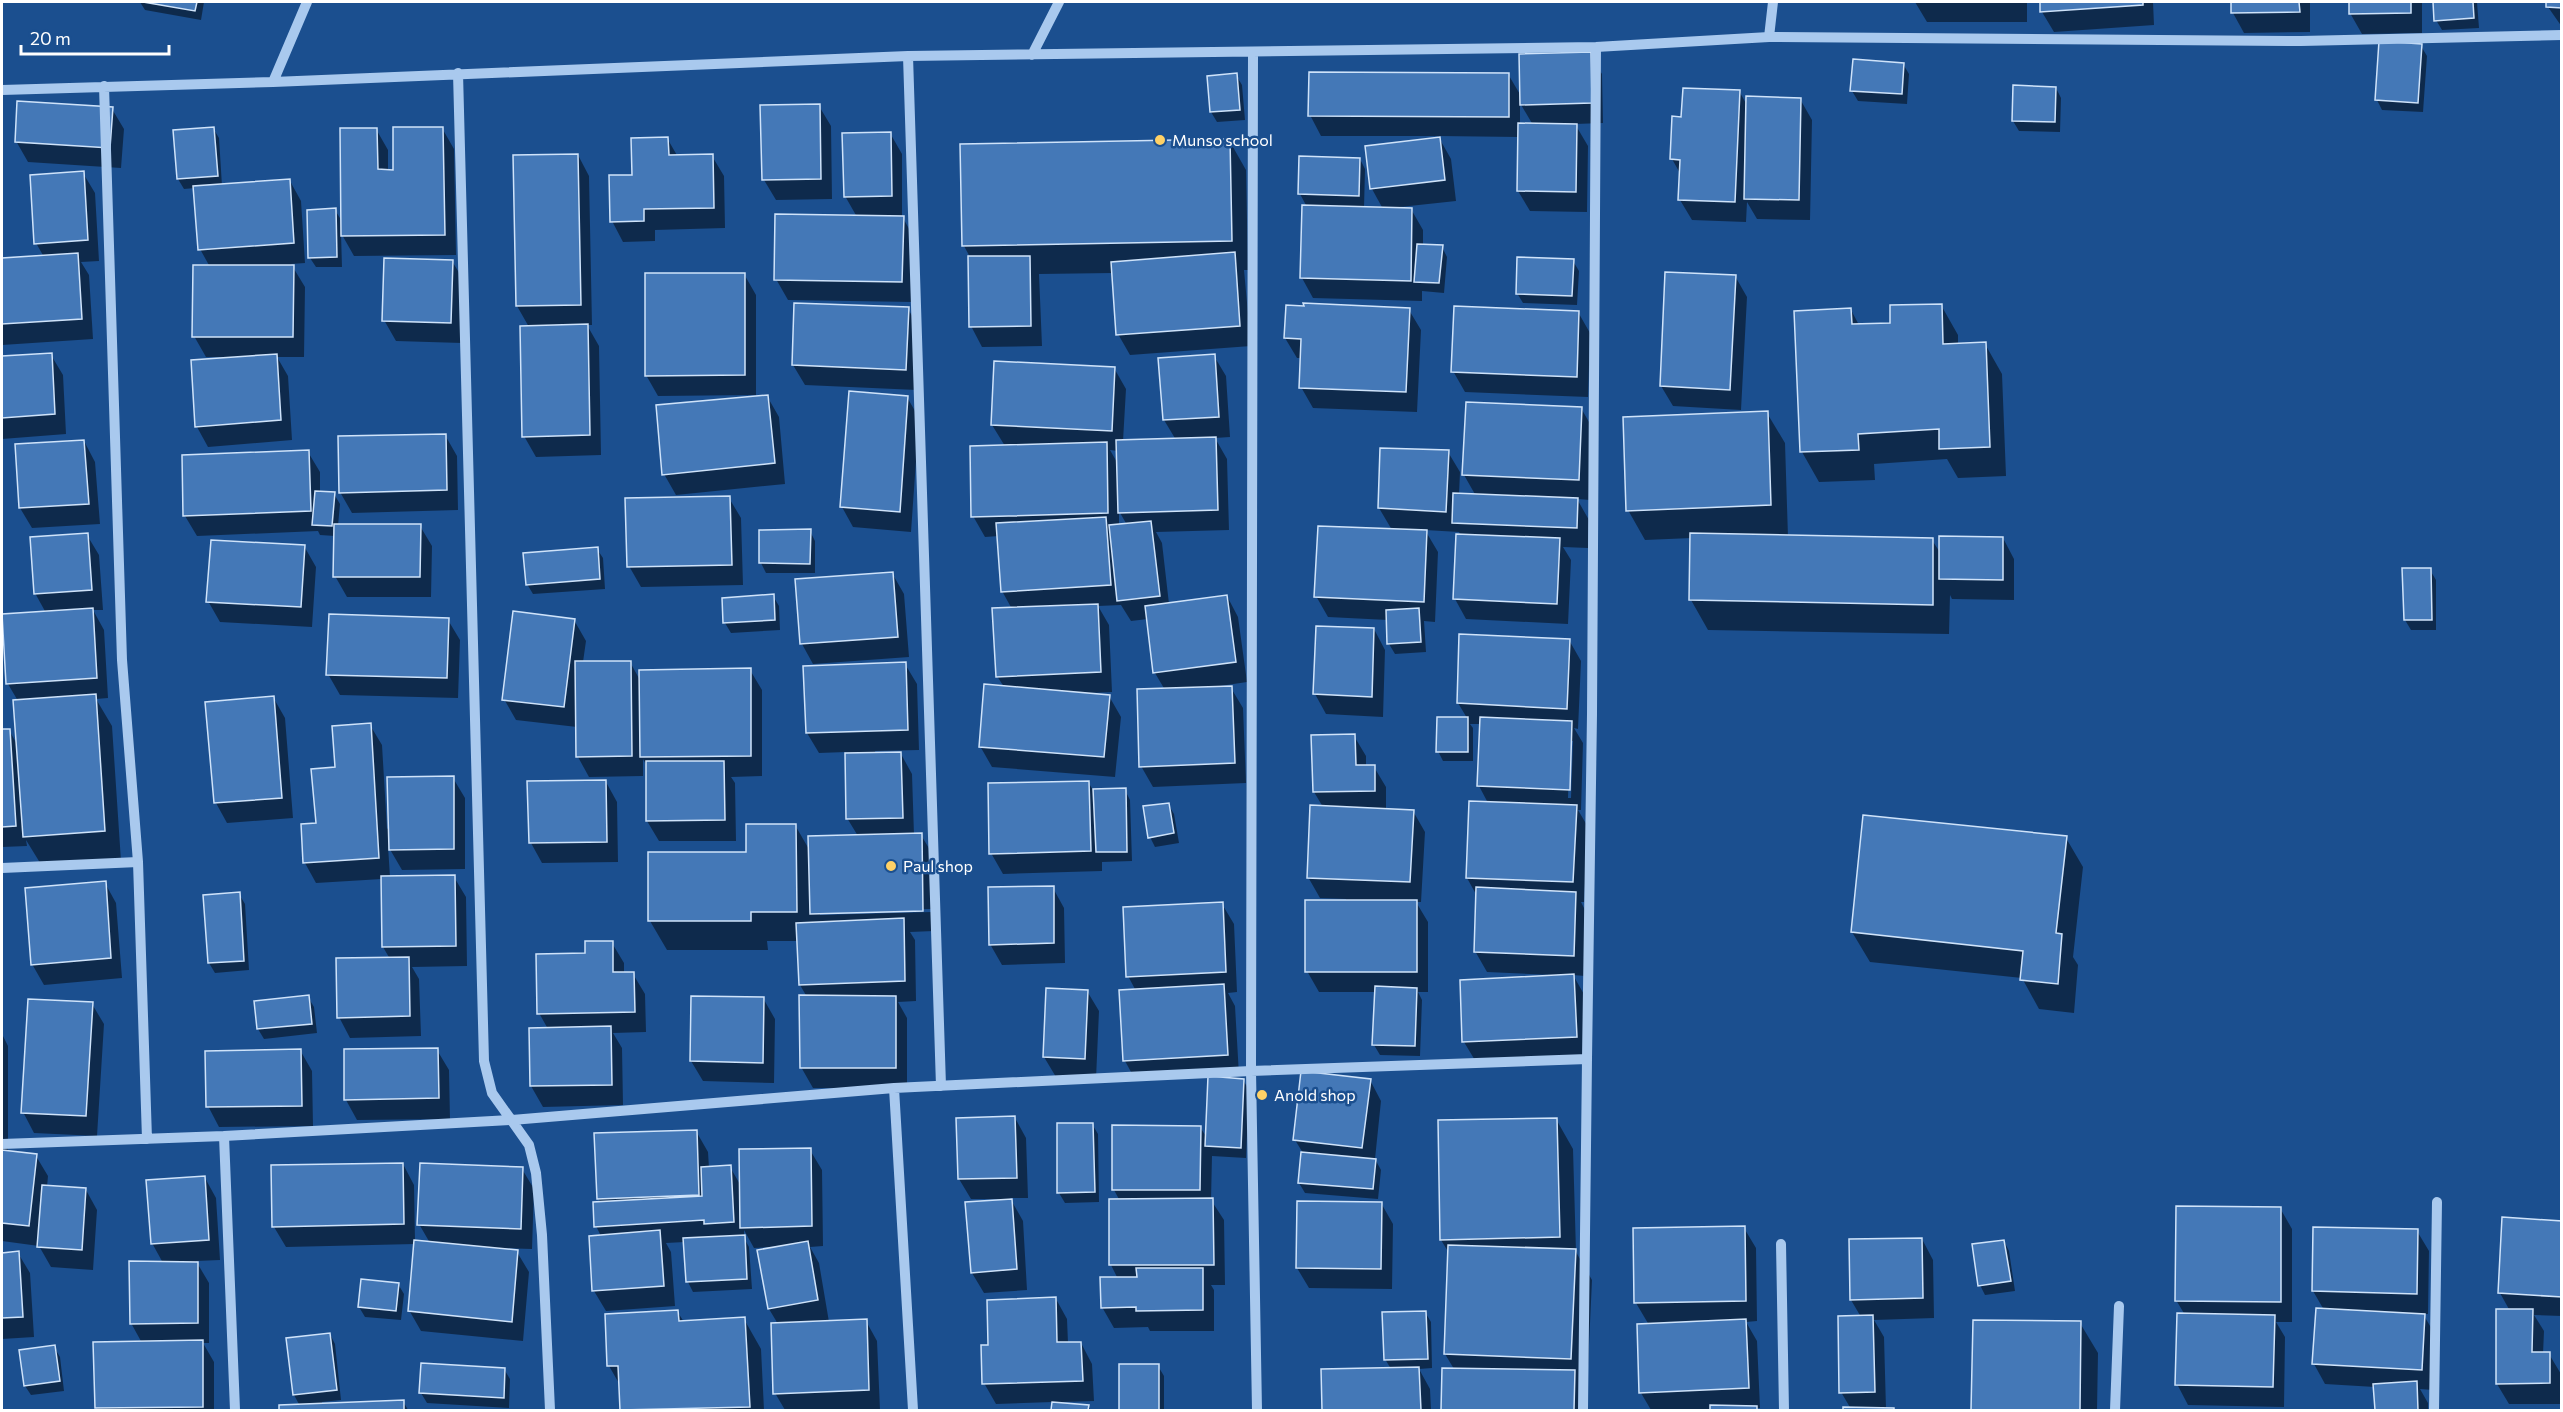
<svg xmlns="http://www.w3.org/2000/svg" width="2563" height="1412" viewBox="0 0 2563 1412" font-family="Commissioner,sans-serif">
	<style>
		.shadow { fill: #0007; fill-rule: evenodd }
		.building { fill: #4478b7; stroke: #cfe3fa; stroke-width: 1.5 }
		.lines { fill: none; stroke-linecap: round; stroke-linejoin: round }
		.minor { stroke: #a9c9ee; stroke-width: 10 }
		.poi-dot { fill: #ffd166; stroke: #1b4f8f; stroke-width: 2 }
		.labels { text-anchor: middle; stroke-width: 5; stroke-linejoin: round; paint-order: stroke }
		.poi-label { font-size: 16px; fill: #fff; stroke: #1b4f8f; text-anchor: start }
	</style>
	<rect width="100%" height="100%" fill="#1b4f8f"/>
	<path class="shadow" d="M140,2H204L201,20L145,10Z
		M1915,2H2027V22H1927Z
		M2041,2H2153L2154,25L2054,32L2042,12Z
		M2233,2H2310V32L2244,33L2233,13Z
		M2350,2H2422V33L2362,34L2350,13Z
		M2435,2H2477L2479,28L2442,30L2436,20Z
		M2548,2H2562V27L2548,7Z
		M2421,46L2427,56L2423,112L2382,110L2377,100Z
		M1590,54L1602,74L1603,123L1575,124L1588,146L1587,212L1530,211L1518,191L1519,137L1438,136L1451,159L1456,201L1400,207V209H1411L1423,230V246L1442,247L1447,257L1444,293L1422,291V301L1313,298L1302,278L1307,207L1300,194L1360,159L1365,169L1364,208L1383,209L1372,189L1438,138V136H1321L1310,115L1508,74L1521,96ZM1520,103L1533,125H1520Z
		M1903,64L1909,74L1907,104L1858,101L1852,91Z
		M1236,75L1242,85L1245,120L1217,122L1211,112L1209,78Z
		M2056,88L2061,98L2060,132L2019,131L2013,121Z
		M1739,91L1747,105L1800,99L1812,120L1810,220L1757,219L1747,202L1746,222L1692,220L1680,200L1681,175L1672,159L1683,118Z
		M819,106L831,126L832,199L776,200L764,180Z
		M112,109L124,129L121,168L28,162L16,141Z
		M213,128L219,138L222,186L290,181L301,201L305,263L291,264L305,287L304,357H277L288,376L292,440L208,447L197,427L229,357H206L194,336L210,267L200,249L195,188L184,189L178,179L175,131Z
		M442,128L454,149L456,255L354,256L341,233L342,267H316L310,258L335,210L343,223L376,129L388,150V171H395Z
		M890,133L902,154V216L914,238L913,302L788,300L776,279L857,217L845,196Z
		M667,138L678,157L712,156L724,176L725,228L655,230V241L623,242L612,221L634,176Z
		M1229,140L1246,170L1248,270H1244L1251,346L1130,355L1118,334L1113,273L1039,274L1042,346L982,347L971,326L970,257L964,246Z
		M578,155L589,176L592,325H587L599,346L601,455L536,457L524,436L529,327L517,306Z
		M83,173L95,193L99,261L81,262L89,275L93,339L2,345V260L44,257L36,243Z
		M452,261L464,281L462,343L396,341L384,320Z
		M1573,261L1579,271L1577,305L1523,303L1517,293Z
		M744,274L756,295V395L658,396L646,375Z
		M1735,276L1747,297L1741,410L1673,406L1661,386Z
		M1941,305L1958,335V345L1985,344L2002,374L2006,476L1958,478L1947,459L1874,464L1875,480L1819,482L1802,452L1851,310L1859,325L1892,324Z
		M908,309L920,329L917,390L805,385L793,365Z
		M1409,310L1421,330L1417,412L1313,408L1301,387L1302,358H1297L1285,338Z
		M1578,312L1590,333L1588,397L1465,392L1453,371Z
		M51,355L63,375L66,434L2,439V358Z
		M1214,356L1226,376L1230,437L1215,438L1227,459L1229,530L1156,532L1162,543L1169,604L1227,596L1238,617L1247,682L1220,686V688H1231L1243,708L1246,783L1153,787L1141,766L1165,690L1155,673L1148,619L1131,621L1121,605L1098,606L1109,625L1112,692L1090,693V695L1109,696L1121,717L1115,777L992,767L980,746L1004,687L997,676L1012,609L1002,591L999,536L985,537L973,516L1005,446L992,425L1114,368L1126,389L1123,441L1176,440L1164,420ZM1110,450L1118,451V464ZM1119,511L1127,525H1119Z
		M767,396L779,417L785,484L676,495L664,474Z
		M907,397L919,418L911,532L853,527L842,507Z
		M1581,408L1593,429L1590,500L1577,499L1589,520L1588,548L1563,547L1571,560L1568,624L1466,619L1455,599L1461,536L1459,532L1425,530L1438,552L1435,622L1424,621L1426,652L1395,654L1389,644L1388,620L1328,617L1316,596L1392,530L1379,508L1448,452L1460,472L1459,495L1476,496L1464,475Z
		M1767,413L1785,443L1788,537L1932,540L1941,554L2003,538L2014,559V600L1952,599L1950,595L1949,634L1708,630L1691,600L1692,538L1645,540L1628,510Z
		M445,435L457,456L458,510L352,513L340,492Z
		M84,441L95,462L100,524L32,528L20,508L16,446Z
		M308,452L320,472V493L334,494L340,504L338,526H420L432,546L431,597H347L335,576V536L320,535L318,531L197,536L185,516Z
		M729,498L741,518L743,585L641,587L629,566Z
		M810,531L815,541V573H766L761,563Z
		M87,535L99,555L103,610H93L104,630L108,698L96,699L112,726L121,861L42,866L26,840L27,846L2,847V731L9,730L18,746V701L8,684L46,613L35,593Z
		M304,546L316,567L312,627L220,622L208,601Z
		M597,549L603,558L605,589L533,594L527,584Z
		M2430,570L2436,580V630H2411L2405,620Z
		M892,573L904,594L909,657L813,664L802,644Z
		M773,596L779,606L780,630L731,633L725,623Z
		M448,620L460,640L458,698L340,695L328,674Z
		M574,620L586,641L583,662H630L641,682L750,670L762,690V776L731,777L735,783L736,841H659L647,821L648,768L643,759V776L589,777L578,757L577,727L516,720L504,699Z
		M1374,629L1385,650L1383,717L1326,714L1315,694Z
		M1461,635L1569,640L1581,661L1578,729L1574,728L1583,743L1581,810H1578L1588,827L1584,902H1581L1587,914L1585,976L1573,975L1585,996L1587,1057L1476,1062L1464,1042L1462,981L1552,977V975L1487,972L1475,951L1477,896L1467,878L1488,803L1479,786L1481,724H1470L1473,728V761H1443L1438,751L1467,718L1458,703ZM1570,741H1573L1571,798H1568Z
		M905,664L917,684L919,750L875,751L876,754H901L912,774L914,835H921L933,855L934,931L910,932L915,940L916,1001L898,1002L907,1018V1088H813L801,1067L807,997L800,985L799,941H767L768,950H667L650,921L748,854L795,825L810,851L858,836L847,818L846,752L819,753L807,733ZM931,909V912L820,915V912Z
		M273,697L285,718L293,818L227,823L216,803L207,703Z
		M370,725L382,745L387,829L453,778L465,798V869L402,870L388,846L390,877H454L466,897L467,966L412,967L419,979L421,1036L350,1038L339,1017L390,959L383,947L382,879L316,883L305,863L336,769Z
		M1354,736L1366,756V767H1374L1386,787V810L1413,811L1425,832L1421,902H1416L1428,922V992H1418L1422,1000L1420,1056L1380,1055L1374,1045L1376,992H1319L1307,971L1346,902V899L1320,898L1308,877L1323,807L1314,792Z
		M606,782L617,802L618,862L542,863L531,843Z
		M1088,782L1093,790H1125L1130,800L1132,861L1102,862V871L1003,874L991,853Z
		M1168,804L1174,814L1179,843L1155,847L1150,837Z
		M2066,838L2083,867L2073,957L2078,965L2074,1013L2039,1009L2022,978L1870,962L1852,932Z
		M105,883L116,903L122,978L44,985L32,964Z
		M1053,888L1064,908L1065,963L1002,965L990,944Z
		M239,894L245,904L249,970L215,973L209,963Z
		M1222,904L1234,924L1237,992L1228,993L1235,1006L1239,1075L1221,1076V1079L1243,1080L1249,1090L1246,1158L1212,1156L1211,1200L1224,1220L1225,1285H1211L1214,1290V1331H1150L1148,1327L1114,1328L1102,1307L1118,1279L1111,1265V1201H1120L1114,1190L1200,1127L1207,1138L1209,1077L1136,1081L1125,1061L1136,991L1128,976Z
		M612,943L624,963V974H633L645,994L646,1032L613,1033L622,1048L623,1105L543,1107L531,1086L530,1030L548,1029L539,1013L586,955Z
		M1087,991L1099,1011L1096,1079L1056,1077L1044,1057Z
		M308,997L314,1007L317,1033L264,1039L258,1029Z
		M763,998L775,1019L774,1083L703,1081L691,1061Z
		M92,1004L104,1024L97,1136L34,1133L23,1112Z
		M2,1034L8,1046V1153L36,1156L48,1176L47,1187L86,1190L97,1210L93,1270L51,1267L39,1246L2,1241Z
		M300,1050L312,1071L313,1126L219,1127L208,1106Z
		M437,1050L449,1070L450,1119L357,1120L346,1100L345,1051Z
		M1370,1080L1381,1101L1375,1159L1381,1170L1378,1199L1305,1193L1299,1183L1303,1153L1295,1140Z
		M1015,1118L1026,1138L1028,1198H1010L1023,1221L1027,1290L984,1293L972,1273L999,1199H971L959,1179Z
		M1556,1119L1573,1149L1576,1252L1592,1280L1586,1410H1443L1444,1369H1454L1445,1354L1449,1253L1441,1240L1439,1122Z
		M1092,1124L1098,1134L1099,1202L1065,1203L1059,1193Z
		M696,1131L708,1152L709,1168L730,1167L741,1186L810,1150L822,1170L823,1246L810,1247L819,1263L829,1322L866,1321L877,1341L880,1410H785L775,1393L778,1324L769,1309L759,1251L771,1247L754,1248L744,1230V1238L749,1247L752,1289L693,1292L688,1282L685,1242L666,1243L671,1252L675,1306L606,1311L594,1291L601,1236L596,1226L601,1203L598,1198Z
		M403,1164L414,1185L415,1242L430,1243L419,1224L522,1169L534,1189L532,1249L503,1248V1251L517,1252L529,1272L523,1341L421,1331L409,1310L415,1244L286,1247L274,1227Z
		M205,1178L216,1198L220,1260L196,1261L209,1283V1343H203L214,1362V1410H98L96,1407L142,1343L131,1323L163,1263L152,1243Z
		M1381,1203L1393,1224L1392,1289L1309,1288L1297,1268Z
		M2280,1208L2292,1229V1322H2276L2285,1337L2284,1407L2188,1405L2177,1384L2185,1315L2176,1300Z
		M2562,1222V1316L2534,1315L2544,1331L2543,1354H2549L2561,1374V1404H2509L2497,1384L2510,1311L2500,1293Z
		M1744,1228L1756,1248L1757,1321L1746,1322L1757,1341L1760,1408H1757L1758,1410H1651L1641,1393L1649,1325L1636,1303Z
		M2417,1231L2429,1251L2428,1314H2423L2436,1336L2433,1390L2420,1389L2428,1403V1410H2376L2375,1387L2325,1384L2314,1364L2324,1310L2313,1291Z
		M1922,1239L1933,1260L1934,1318L1874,1320L1884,1337L1886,1409L1894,1410H1844L1851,1409L1841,1392L1861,1317L1851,1300Z
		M2004,1241L2009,1251L2015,1291L1985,1295L1980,1285Z
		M18,1253L30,1273L34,1337L2,1339V1254Z
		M398,1284L404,1294L401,1320L365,1317L359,1307Z
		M1056,1299L1067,1319L1068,1343H1081L1092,1364L1094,1401L1063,1402V1404L1088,1406L1090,1410H1053V1402L996,1404L984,1383L990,1346Z
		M677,1311L684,1322L744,1319L761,1349L764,1410H622L620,1385L609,1366Z
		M1425,1312L1431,1322L1432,1368L1419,1369L1430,1389L1431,1410H1323V1371L1391,1369L1385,1359Z
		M1974,1321L2080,1323L2098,1353L2097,1410H1973Z
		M330,1334L335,1344L341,1400L322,1402V1405L403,1401L408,1410H281V1406H300L294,1395Z
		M54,1347L60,1357L64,1391L31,1395L25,1386Z
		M1120,1365L1158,1366L1164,1376V1410H1120Z
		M504,1369L510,1379L509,1408L427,1403L421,1393Z"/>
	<path class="building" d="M143,2H197L195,11Z
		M2040,2H2143V5L2040,12Z
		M2231,2H2299L2300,12L2231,13Z
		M2349,2H2411V13L2349,14Z
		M2433,2H2473L2474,18L2434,21Z
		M2546,2H2562V8L2546,7Z
		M2379,41L2422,44L2418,103L2375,100Z
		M1591,52L1592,103L1520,105L1519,54Z
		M1853,59L1904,63L1902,94L1850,91Z
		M1309,72L1509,73V117L1308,116Z
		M1237,73L1240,110L1210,112L1207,76Z
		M2013,85L2056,87L2055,122L2012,121Z
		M1683,88L1740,90L1735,202L1678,200L1680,160L1670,159L1672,116L1681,117Z
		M1746,96L1801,98L1799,200L1744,199Z
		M17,101L113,107L110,148L15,142Z
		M820,104L821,179L762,180L760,105Z
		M1518,123L1577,124L1576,192L1517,191Z
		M214,127L218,176L177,179L173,130Z
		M393,127H443L445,235L341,236L340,128H377L378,169L393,170Z
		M891,132L892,196L844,197L842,133Z
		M668,137L669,155L713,154L714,208L644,209V221L610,222L609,175H632L631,138Z
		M1440,137L1445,180L1370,189L1365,146Z
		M1230,139L1232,241L962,246L960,144Z
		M578,154L581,305L516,306L513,155Z
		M1299,156L1360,158L1359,196L1298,194Z
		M84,171L88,240L34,244L30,175Z
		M290,179L294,243L198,250L193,186Z
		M1302,205L1412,208L1411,281L1300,278Z
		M336,208L337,257L308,258L307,210Z
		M775,214L904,216L902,282L774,280Z
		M1417,244L1443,245L1439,283L1414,282Z
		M1235,252L1240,326L1116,335L1111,262Z
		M78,253L82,319L2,324V258Z
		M968,256H1030L1031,326L969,327Z
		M1517,257L1574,259L1572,296L1516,294Z
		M384,258L453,260L451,323L382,321Z
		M193,265H294L293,337H192Z
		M1665,272L1736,275L1730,390L1660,386Z
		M645,273H745V375L645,376Z
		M794,303L909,307L906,370L792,365Z
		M1303,303L1410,308L1406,392L1299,388L1301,339L1284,338L1286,305L1304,306Z
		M1942,304L1943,344L1986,342L1990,447L1939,449V429L1858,434L1859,450L1800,452L1794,311L1851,308L1852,324L1890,323V305Z
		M1454,306L1579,311L1577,377L1451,372Z
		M588,324L590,435L522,437L520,326Z
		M52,353L55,414L2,418V356Z
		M277,354L281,420L195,427L191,360Z
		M1215,354L1219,417L1163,420L1158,358Z
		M994,361L1115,367L1112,431L991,425Z
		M849,391L908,396L900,512L840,507Z
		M768,395L775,463L662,475L656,405Z
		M1466,402L1582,407L1579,480L1462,475Z
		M1768,411L1771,505L1626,511L1623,417Z
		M446,434L447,490L339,493L338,436Z
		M1216,437L1218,510L1118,513L1116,440Z
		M84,440L89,504L19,508L15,444Z
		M1107,442L1108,513L971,517L970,446Z
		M1380,448L1449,450L1446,512L1378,508Z
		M309,450L311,511L183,516L182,455Z
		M315,491L335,492L332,526L312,525Z
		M1453,493L1578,498L1577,528L1452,523Z
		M730,496L732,565L627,567L625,498Z
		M1106,517L1111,585L1001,592L996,523Z
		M1151,521L1160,596L1117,601L1109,525Z
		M334,524H421L420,577H333Z
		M1318,526L1427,530L1424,602L1314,597Z
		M811,529L810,564L759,563V530Z
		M88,533L92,590L34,594L30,537Z
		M1690,533L1933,538V605L1689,600Z
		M1456,534L1560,538L1557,604L1453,599Z
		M1939,536L2003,537V580L1939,579Z
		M211,540L305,545L301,607L206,602Z
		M598,547L600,579L526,585L523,553Z
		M2402,568H2431L2432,620H2404Z
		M893,572L898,637L800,644L795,579Z
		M774,594L775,620L723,623L722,598Z
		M1227,595L1236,662L1153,673L1145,606Z
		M1098,604L1101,672L996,677L992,608Z
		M93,608L97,678L6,684L2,614Z
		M1419,608L1421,642L1387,644L1386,610Z
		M513,611L575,619L564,707L502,700Z
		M329,614L449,618L447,678L326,675Z
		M1316,626L1374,628L1372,697L1313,694Z
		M1459,634L1570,639L1567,709L1457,703Z
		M575,661H631L632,756L576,757Z
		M906,662L908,730L806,733L803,666Z
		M751,668V756L640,757L639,670Z
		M984,684L1110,695L1104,757L979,747Z
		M1232,686L1235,763L1139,767L1137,689Z
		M96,694L105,831L23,837L13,700Z
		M274,696L282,798L214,803L205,702Z
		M1437,717H1468V752H1436Z
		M1480,717L1572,721L1570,790L1477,786Z
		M371,723L379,858L303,863L301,824L316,823L311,769L335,767L332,726Z
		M2,729H10L16,826L2,827Z
		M1355,734L1356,765H1375V791L1313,792L1311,735Z
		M901,752L903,818L846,819L845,753Z
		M646,761H724L725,820L646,821Z
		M454,776V849L389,850L387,777Z
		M606,780L607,842L529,843L527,781Z
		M1089,781L1091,851L989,854L988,783Z
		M1126,788L1127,852H1096L1093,789Z
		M1469,801L1577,805L1573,882L1466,878Z
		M1169,803L1174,833L1148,838L1143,806Z
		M1310,805L1414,810L1410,882L1307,878Z
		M1863,815L2067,836L2056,933L2062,934L2058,984L2020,980L2023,951L1851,932Z
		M746,824H796L797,912H751V921H648V852H746Z
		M922,833L923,911L810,914L808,836Z
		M455,875L456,946L382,947L381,876Z
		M106,881L111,958L31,965L25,888Z
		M1054,886V943L989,945L988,887Z
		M1476,887L1576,892L1574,956L1474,952Z
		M240,892L244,961L208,963L203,895Z
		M1305,900H1417V972H1305Z
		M1223,902L1226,972L1126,977L1123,907Z
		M904,918L905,981L799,985L796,923Z
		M585,941H613V972H634L635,1012L537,1014L536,954L585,953Z
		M409,957L410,1016L337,1018L336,958Z
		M1574,974L1577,1037L1462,1042L1460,980Z
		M1224,984L1228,1055L1123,1061L1119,990Z
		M1375,986L1417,988L1415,1046L1372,1045Z
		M1046,988L1088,990L1085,1059L1043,1057Z
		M309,995L312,1024L257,1029L254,1001Z
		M799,995L896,996V1068H800Z
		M691,996L764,997L763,1063L690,1061Z
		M28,999L93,1002L86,1116L21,1113Z
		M611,1026L612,1085L530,1086L529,1028Z
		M438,1048L439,1098L344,1100V1049Z
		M301,1049L302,1106L206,1107L205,1051Z
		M1301,1071L1371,1079L1362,1148L1293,1140Z
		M1208,1076L1244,1079L1241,1148L1205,1146Z
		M1015,1116L1017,1178L958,1179L956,1118Z
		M1557,1118L1560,1237L1440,1240L1438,1120Z
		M1057,1123H1093L1095,1192L1057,1193Z
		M1112,1125L1201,1126L1200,1190H1112Z
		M697,1130L699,1195L597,1199L594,1133Z
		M811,1148L812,1226L740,1228L739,1149Z
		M2,1150L37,1154L29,1226L2,1223Z
		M1301,1152L1376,1159L1373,1189L1298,1183Z
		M403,1163L404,1224L272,1227L271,1165Z
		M420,1163L523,1167L521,1229L417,1225Z
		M731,1165L734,1222L704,1224V1220L594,1227L593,1202L702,1196L701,1167Z
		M205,1176L209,1240L151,1244L146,1180Z
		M42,1185L86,1188L82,1250L37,1247Z
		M1213,1198L1214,1265H1109V1199Z
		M1012,1199L1017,1269L971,1273L965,1202Z
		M1297,1201L1382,1202L1381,1269L1296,1268Z
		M2176,1206L2281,1207V1302L2175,1301Z
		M2502,1217L2562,1221V1297L2498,1293Z
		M1745,1226L1746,1301L1634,1303L1633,1228Z
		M2313,1227L2418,1229L2417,1294L2312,1291Z
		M660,1230L664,1286L592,1291L589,1236Z
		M745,1235L747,1279L686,1282L683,1238Z
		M1922,1238L1923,1298L1850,1300L1849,1239Z
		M414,1240L518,1250L512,1322L408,1311Z
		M2004,1240L2011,1281L1978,1286L1972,1244Z
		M808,1241L818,1300L768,1309L757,1250Z
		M1448,1245L1576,1249L1571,1359L1444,1354Z
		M19,1251L23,1317L2,1318V1253Z
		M129,1261L198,1262V1323L130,1324Z
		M1136,1268H1203V1310L1136,1311V1307L1101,1308L1100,1277H1137Z
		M361,1279L399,1283L396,1311L358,1307Z
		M1056,1297L1057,1342H1081L1083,1381L982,1384L981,1345H988L987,1300Z
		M2316,1308L2425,1314L2422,1370L2312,1364Z
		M2496,1309H2533L2532,1352H2550V1383L2496,1384Z
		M678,1310L679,1321L745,1317L750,1407L620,1410L618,1366H607L605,1314Z
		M1426,1311L1428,1359L1384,1360L1382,1312Z
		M2177,1313L2275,1315L2273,1387L2175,1385Z
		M1873,1315L1875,1392L1839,1393L1838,1316Z
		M867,1319L869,1390L773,1394L771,1323Z
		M1746,1319L1749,1388L1639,1393L1637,1324Z
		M1973,1320L2081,1321L2080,1410H1971Z
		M330,1333L337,1390L293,1395L286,1338Z
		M203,1340V1407L95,1408L93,1342Z
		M55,1345L60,1381L24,1386L19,1350Z
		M421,1363L505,1368L504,1398L419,1393Z
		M1119,1364H1159V1410H1119Z
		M1419,1367L1421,1410H1322L1321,1369Z
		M1442,1368L1575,1370L1574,1410H1441Z
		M2417,1381L2418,1410H2375L2373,1384Z
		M404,1400V1410H279V1405Z
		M1052,1402L1089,1405L1088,1410H1051Z
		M1710,1405L1757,1406V1410H1710Z
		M1843,1407L1894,1408V1410H1843Z"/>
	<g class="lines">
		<path class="minor" d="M1769,37L1773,2
			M1253,52L1251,1071L1257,1410
			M1032,55L1059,2
			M908,56L941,1086
			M458,73L484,1061L492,1093L529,1145L536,1173L542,1235L550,1410
			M273,82L307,2
			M104,86L122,660L138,862L147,1139
			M2,90L273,82L908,56L1596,47L1769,37L2301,41L2562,35
			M2,868L138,862
			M894,1088L913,1410
			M224,1136L235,1410
			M2,1144L224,1136L512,1120L894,1088L1251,1071L1587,1059L1592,714L1596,47
			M1781,1244L1784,1410
			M1583,1410L1587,1059
			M2115,1410L2119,1306
			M2434,1410L2437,1202"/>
	</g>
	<g class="poi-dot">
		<circle cx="1160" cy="140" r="6"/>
		<circle cx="891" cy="866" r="6"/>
		<circle cx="1262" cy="1095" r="6"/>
	</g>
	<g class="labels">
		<g class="poi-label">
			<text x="1172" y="146">Munso school</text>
			<text x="903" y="872">Paul shop</text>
			<text x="1274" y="1101">Anold shop</text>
		</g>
	</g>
	<rect width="2563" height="1412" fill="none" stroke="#ffffff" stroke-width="6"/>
	<path d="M21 45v9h148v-9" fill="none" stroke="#ffffff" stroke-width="3"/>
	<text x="30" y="45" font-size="18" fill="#ffffff" stroke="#1b4f8f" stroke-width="4.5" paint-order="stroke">20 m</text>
</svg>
